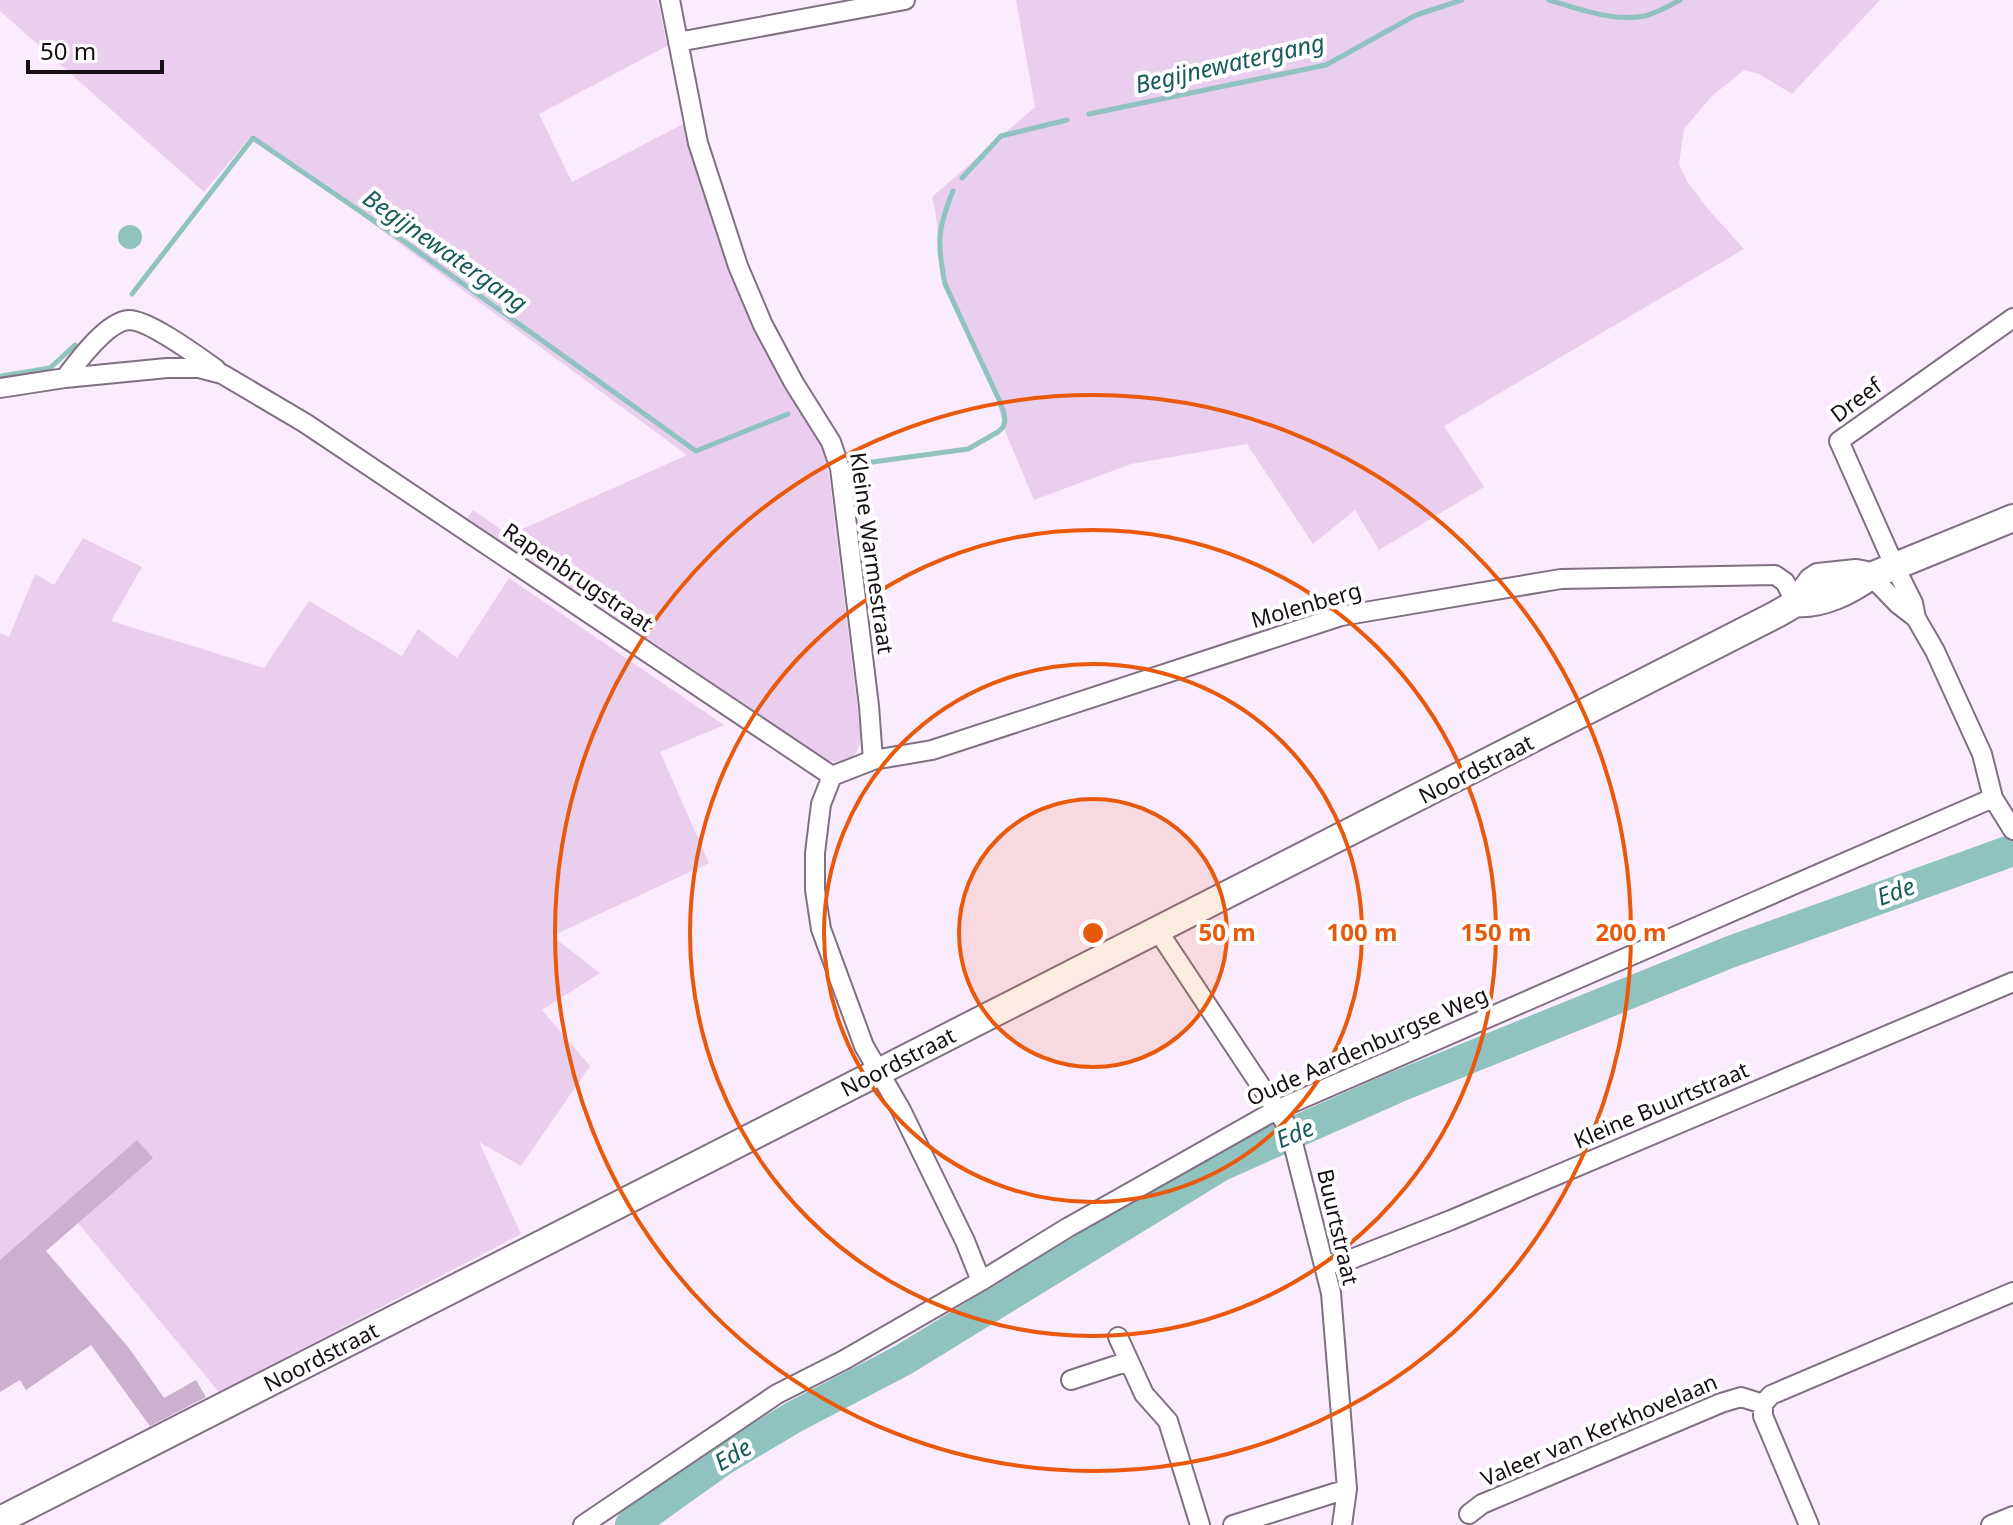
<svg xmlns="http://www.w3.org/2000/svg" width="2013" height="1525" viewBox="0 0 2013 1525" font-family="'Noto Sans',sans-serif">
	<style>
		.green { fill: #e9cfed }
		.forest { fill: #cbb0cf }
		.water { fill: #90c2c0 }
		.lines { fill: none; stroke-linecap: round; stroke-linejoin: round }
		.stream { stroke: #90c2c0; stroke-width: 5 }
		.river { stroke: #90c2c0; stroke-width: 32 }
		.street-casing { stroke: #816f83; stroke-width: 22 }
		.secondary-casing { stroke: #816f83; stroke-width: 30 }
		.street { stroke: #fff; stroke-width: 18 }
		.secondary { stroke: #fff; stroke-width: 26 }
		.ring { fill: none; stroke: #e8590c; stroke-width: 4 }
		.labels { text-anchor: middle; stroke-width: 8; stroke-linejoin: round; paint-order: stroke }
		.street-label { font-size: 22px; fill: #160f16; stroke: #fff }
		.water-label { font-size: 24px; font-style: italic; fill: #175b5a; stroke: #fff }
		.centre { fill: #e8590c; stroke: #fff; stroke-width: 4 }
		.ring-label { font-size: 24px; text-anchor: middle; font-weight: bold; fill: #e8590c; stroke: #fff; stroke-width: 8; stroke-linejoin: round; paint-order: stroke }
	</style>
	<rect width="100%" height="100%" fill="#fbebfe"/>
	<path class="green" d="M0,0H658L667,46L539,114L572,182L685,123L715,230L748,314L788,388L812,424L823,447L829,475L861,736C859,759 845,765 823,760L689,672L467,518L473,510L509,535L687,455L252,135L204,192L0,11Z
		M1016,0H1880L1792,94L1759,74L1744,70L1712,96L1684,129L1679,164L1687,181L1708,209L1744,249L1444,426L1484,487L1379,550L1355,510L1313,544L1247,444L1131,464L1034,500L1005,431L991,380L943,282L936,216L932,197L1035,107Z
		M83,538L142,567L111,621L264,668L309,601L402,656L418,629L457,658L509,578L724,725L660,752L709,863L552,936L600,973L542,1010L590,1066L521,1166L479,1142L521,1234L219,1392L78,1223L152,1158L138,1141L0,1260V633L9,637L35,574L54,585Z"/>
	<path class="forest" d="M137,1140L153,1158L46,1251L129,1348L164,1398L196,1380L206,1397L150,1426L91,1345L26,1390L20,1380L0,1392V1260Z"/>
	<path class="water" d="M118 237a12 12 0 1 1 24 0a12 12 0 1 1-24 0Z"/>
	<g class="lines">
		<path class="stream" d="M1549,0C1579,9 1613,22 1645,16C1657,13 1669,6 1680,0
			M1089,114L1326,65L1416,15L1462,0
			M962,178L1001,136L1067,120
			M132,294L253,138L402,240L696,451L788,414
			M2,376L50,368L75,345
			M858,464L968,449L998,432L1003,427L1005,421L1004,413L1000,402L945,284C937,243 937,230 953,191"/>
		<path class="river" d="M631,1525L722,1460L794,1417L903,1360L1221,1165L1397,1087L1730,952L2013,850"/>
		<defs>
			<path id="street" d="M670,0L698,143L738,266L763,325L794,383L831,442L840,468L869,706L873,760
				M678,42L905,0
				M2013,318L1839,441L1895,567L1913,603L1916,618L1935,651L1982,754L1993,798L2013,830
				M65,378C78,361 107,321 129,320C149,320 199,357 216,369
				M0,388L65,378L167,368H199L222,374L305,423L832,776L821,804L815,853V890L821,929L864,1046L901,1110L965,1241L981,1281
				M1871,576L1898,604L1916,618
				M832,776L873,760L932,750L1341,616L1561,579L1775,575L1785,582L1796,603
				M1158,931L1284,1121L1293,1143L1331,1293L1347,1489L1342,1525
				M1324,1265L1349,1260L1451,1220L2013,982
				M1118,1337L1144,1394L1168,1421L1200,1525
				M1071,1380L1129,1361
				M1763,1404V1416L1809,1525
				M1469,1514L1482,1504L1721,1403L1741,1397L1763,1404L1771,1395L2013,1292
				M583,1525L777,1394L844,1360L981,1281L1067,1228L1276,1110L1993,798
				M1233,1525L1347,1489
				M1991,1525L2013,1516"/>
			<path id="secondary" d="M1796,603C1823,605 1849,591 1871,576L2013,518
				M0,1520L1777,614L1796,603L1812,581L1818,577L1856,573L1871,576"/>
		</defs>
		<use href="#street" class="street-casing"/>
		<use href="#secondary" class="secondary-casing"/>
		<use href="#street" class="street"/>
		<use href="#secondary" class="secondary"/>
	</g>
	<circle cx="1093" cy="933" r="134" fill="#e8590c" fill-opacity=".12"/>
	<g class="ring">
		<circle cx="1093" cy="933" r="134"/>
		<circle cx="1093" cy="933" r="269"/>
		<circle cx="1093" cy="933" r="403"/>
		<circle cx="1093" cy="933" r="538"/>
	</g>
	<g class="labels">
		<g class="street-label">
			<text transform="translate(1856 400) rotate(-37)" y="8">Dreef</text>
			<text transform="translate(872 553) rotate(82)" y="8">Kleine Warmestraat</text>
			<text transform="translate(578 577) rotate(34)" y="8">Rapenbrugstraat</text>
			<text transform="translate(1306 605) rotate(-16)" y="8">Molenberg</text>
			<text transform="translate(1476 769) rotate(-27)" y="8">Noordstraat</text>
			<text transform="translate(1367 1046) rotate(-24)" y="8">Oude Aardenburgse Weg</text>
			<text transform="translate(898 1062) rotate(-27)" y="8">Noordstraat</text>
			<text transform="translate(1661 1105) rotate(-23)" y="8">Kleine Buurtstraat</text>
			<text transform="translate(1338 1227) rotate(77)" y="8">Buurtstraat</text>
			<text transform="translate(321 1357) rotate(-27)" y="8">Noordstraat</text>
			<text transform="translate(1599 1430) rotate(-23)" y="8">Valeer van Kerkhovelaan</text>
		</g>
		<g class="water-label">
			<text transform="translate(1230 64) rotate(-13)" y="8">Begijnewatergang</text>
			<text transform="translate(445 251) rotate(35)" y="8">Begijnewatergang</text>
			<text transform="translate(1896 892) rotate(-20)" y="8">Ede</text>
			<text transform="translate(1295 1134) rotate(-23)" y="8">Ede</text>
			<text transform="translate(733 1455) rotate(-31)" y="8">Ede</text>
		</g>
	</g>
	<circle cx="1093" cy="933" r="12" class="centre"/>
	<g class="ring-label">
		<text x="1227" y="941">50 m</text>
		<text x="1362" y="941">100 m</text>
		<text x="1496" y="941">150 m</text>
		<text x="1631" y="941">200 m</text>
	</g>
	<path d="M28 60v12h134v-12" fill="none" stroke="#160f16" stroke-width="4"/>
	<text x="40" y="60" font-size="24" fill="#160f16" stroke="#ffffff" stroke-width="6" paint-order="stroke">50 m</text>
</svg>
